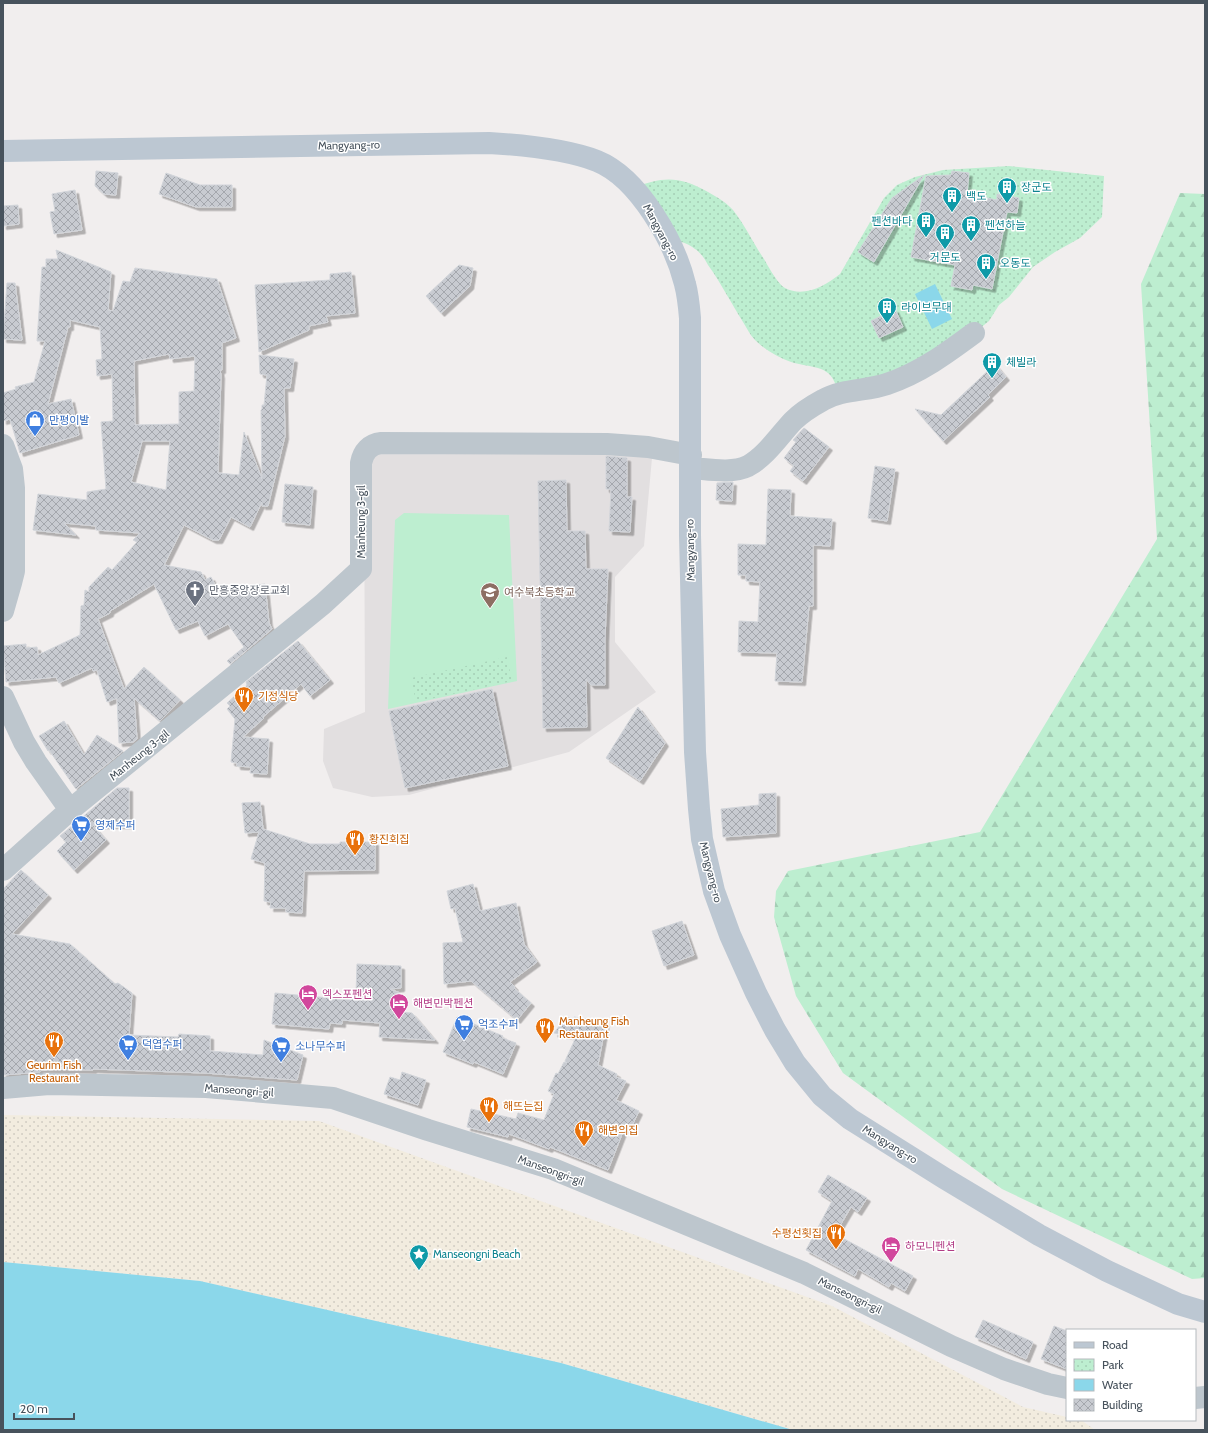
<svg xmlns="http://www.w3.org/2000/svg" width="1208" height="1433" viewBox="0 0 1208 1433" font-family="Cabin,'Noto Sans KR',sans-serif">
	<style>
		.education { fill: #e2dfe0 }
		.green { fill: #bdeed0 }
		.forest { fill: url(#forest-firs) }
		.sand { fill: url(#sand-dots) }
		.park { fill: url(#park-dots) }
		.water { fill: #8bd7ea }
		.building { fill: url(#building-cross-hatch); stroke: #d2d5da; fill-rule: evenodd; filter: url(#shadow) }
		.lines { fill: none; stroke-linecap: round; stroke-linejoin: round }
		.minor { stroke: #bdc6cd; stroke-width: 22 }
		.tertiary { stroke: #bdc6cd; stroke-width: 22 }
		.secondary { stroke: #bcc7d2; stroke-width: 22 }
		.labels { text-anchor: middle; stroke-width: 3; stroke-linejoin: round; paint-order: stroke }
		.street-label { font-size: 11px; fill: #47525c; stroke: #fff }
		.culture-label { font-size: 11px; fill: #0d838f; stroke: #fff; text-anchor: start }
		.shop-label { font-size: 11px; fill: #366cbe; stroke: #fff; text-anchor: start }
		.worship-label { font-size: 11px; fill: #5b616d; stroke: #fff; text-anchor: start }
		.education-label { font-size: 11px; fill: #785e54; stroke: #fff; text-anchor: start }
		.food-label { font-size: 11px; fill: #c56008; stroke: #fff; text-anchor: start }
		.hotel-label { font-size: 11px; fill: #b23c85; stroke: #fff; text-anchor: start }
	</style>
	<defs>
		<pattern id="forest-firs" width="22" height="20" patternUnits="userSpaceOnUse"><rect width="22" height="20" fill="#bdeed0"/><path d="M5 1l3.5 6h-7zM16 11l3.5 6h-7z" fill="#a4ceb5"/></pattern>
		<pattern id="sand-dots" width="8" height="8" patternUnits="userSpaceOnUse"><rect width="8" height="8" fill="#f2ecdf"/><path d="M2 2h.1M6 6h.1" fill="none" stroke="#d1ccc2" stroke-width="1.8" stroke-linecap="round"/></pattern>
		<pattern id="park-dots" width="8" height="8" patternUnits="userSpaceOnUse"><rect width="8" height="8" fill="#bdeed0"/><path d="M2 2h.1M6 6h.1" fill="none" stroke="#a4ceb5" stroke-width="1.8" stroke-linecap="round"/></pattern>
		<pattern id="building-cross-hatch" width="8" height="8" patternUnits="userSpaceOnUse"><rect width="8" height="8" fill="#c8cbd1"/><path d="M0 0l8 8M0 8l8-8" fill="none" stroke="#a4a7ad"/></pattern>
		<filter id="shadow"><feDropShadow dx="3.5" dy="3.5" stdDeviation="0" flood-color="#0004"/></filter>
	</defs>
	<rect width="100%" height="100%" fill="#f1eeee"/>
	<path class="education" d="M376,447L574,449L652,458L644,546L615,577V642L656,692L569,752L409,795L372,797L333,788L323,761L324,729L365,712L364,460Z"/>
	<path class="green" d="M404,513L509,515L517,681L388,709L395,520Z"/>
	<path class="forest" d="M1180,193L1205,194V1278L1192,1279L1002,1189L843,1073L796,996L774,917L776,891L788,871L980,832L1157,539L1141,284Z"/>
	<path class="sand" d="M3,1115L319,1121L832,1306L1023,1407L1067,1417V1420H1081L1095,1430H793L561,1363L200,1281L3,1262Z"/>
	<path class="park" d="M1009,166L1104,176L1102,217L1080,238L1055,252L1033,267L1009,297L999,305L989,321L974,333L916,372L836,386C830,364 809,368 791,362C778,357 765,350 755,340C750,335 747,328 743,322C731,303 721,283 708,265C705,259 700,252 695,249C686,242 676,240 666,238L633,188C663,176 680,176 708,192C717,197 727,203 733,210C745,225 753,243 764,259C768,266 778,284 785,288C804,298 825,286 840,274L884,198L897,185L915,177L943,170Z
		M507,657L512,681L416,702L411,678Z"/>
	<path class="water" d="M935,284L952,319L932,329L915,294Z
		M3,1262L200,1281L561,1363L793,1430H3Z"/>
	<path class="building" d="M96,171L118,173L116,195L104,194L95,186Z
		M952,171L969,173L967,194L997,200V194L1019,198L1017,213L1007,212L992,289L973,285L972,290L951,286L955,265L911,257L926,176L951,175Z
		M166,173L200,185H232V207H196L159,194Z
		M924,175L874,262L858,252L892,198Z
		M75,190L82,230L54,234L50,212L55,211L52,194Z
		M18,205L19,224L3,226V206Z
		M56,250L111,272L108,310L113,311L123,281L130,282L135,268L217,279L236,338L222,343V370H220L221,375L218,473L239,475L244,432L262,479L261,410L262,409V405H264L267,375L260,374L259,355L294,359L290,388H284L285,436L268,506H262V502L250,527L231,517L219,540H213L184,525L164,565L201,572L205,580L211,577L217,589L265,584L269,623L272,629L230,664L227,661L244,647L228,624L205,636L198,621L176,630L154,584L110,611V613L98,619L124,689L144,667L180,700L160,721L134,698L137,739L133,742L119,743L117,698L107,702L97,670L93,671L92,668L59,683L56,677L6,682L3,646L26,644V648L37,647L38,655L80,635L81,606L84,605L85,590L89,592V587L108,567L112,570L137,542L133,540L140,533L96,530V526L64,523L76,535L33,530L38,494L87,500V492L106,489L101,422L113,421L112,374L97,376L96,360L102,359L100,327L70,320V327H68L48,404L71,399L79,435L20,453L10,419L3,421V393L16,389L15,387L34,382L45,341H37L42,267H46V259H58ZM169,354L170,359L195,356L194,391L179,392V424L135,425L134,361ZM142,441H170L166,490L131,482Z
		M459,265L473,268L470,286L441,313L426,296Z
		M351,272L355,313L326,316L328,322L309,326V330L259,352L255,285L330,280V274Z
		M7,283H15L22,340L3,339Z
		M895,309L903,327L879,338L871,321Z
		M995,364L1006,377L988,395L990,397L943,441L915,409L941,415Z
		M804,428L829,447L803,481L790,471L794,466L784,458L796,442L793,440Z
		M606,456L627,458V497H632L630,532L609,531L611,489H606Z
		M875,466L895,469L887,521L868,518Z
		M566,480L567,531H585L586,569H608L605,639V685H591L586,679L587,727L543,728L538,481Z
		M733,482L732,501L716,500L717,483Z
		M285,484L313,487L310,525L282,522Z
		M768,489L791,490L790,516L832,519L830,546L813,545V606H809L802,682L775,681L777,653L738,652L739,621L758,622L760,582L746,581V575H738V544L766,545Z
		M298,641L330,680L310,696L301,684L263,717L264,718L243,737L269,739L267,774L250,773L251,767L237,766V763L231,762L235,719L227,709L230,706L227,703L247,685L246,682Z
		M492,689L508,766L405,788L389,711Z
		M638,707L665,743L640,781L606,758Z
		M64,721L84,755L97,735L123,751L76,789L49,750L48,751L39,736Z
		M117,788H129V825H93L106,840L74,870L57,851L66,842L60,836Z
		M776,793V833L723,837L721,809L759,805V794Z
		M260,802L263,829L310,844H340V842H375V870L304,871L302,913L286,912V908H270L271,902L264,901L265,863L251,859L259,832L245,833L242,803Z
		M21,870L48,895L12,934L70,944L115,984L118,983L132,993L129,1035L178,1037L179,1034L210,1036V1051L263,1055L264,1040L303,1055L297,1080L205,1073L93,1069V1070L39,1069L40,1072L3,1075V889Z
		M473,884L480,911L516,903L524,944L537,962L510,982L515,987L514,988L531,1003L517,1020L471,981L444,984L443,943L463,942L455,908L451,909L447,891Z
		M682,921L694,955L664,966L652,931Z
		M357,964L401,966V988L390,989L400,993V1012L412,1013L435,1040L379,1037L380,1023L342,1020V1024L330,1023L329,1029L272,1024L275,993L352,1000L353,993H356Z
		M457,1017L503,1036L502,1038L516,1043L503,1074L474,1062L473,1064L443,1052Z
		M566,1017L574,1019V1017L606,1022L598,1065L617,1074L616,1077L626,1081L616,1100L639,1111L629,1132L624,1129L608,1170L550,1147L549,1149L509,1134L508,1137L467,1127L471,1109L516,1119L518,1113L544,1120L554,1094L548,1091L556,1073L558,1074L564,1062L567,1063L565,1061L576,1037L554,1033Z
		M402,1072L426,1080L418,1105L384,1094L390,1077L400,1080Z
		M828,1175L867,1198L858,1212L851,1207L835,1234L913,1276L905,1291L891,1283L889,1287L858,1269L855,1276L806,1250L832,1201L818,1192Z
		M983,1320L1033,1342L1026,1359L975,1337Z
		M1054,1326L1067,1331V1369L1041,1359Z"/>
	<g class="lines">
		<path class="minor" d="M3,445L12,469L14,488V571L11,583L3,611
			M690,468C708,469 731,474 748,466C766,456 779,436 793,421C802,412 812,406 823,400C842,389 867,391 887,384C920,373 947,353 974,333
			M3,697L24,742L36,762L70,810L3,870
			M70,810L323,604L361,569V463C363,452 370,444 381,443L607,444L648,447L691,455"/>
		<path class="tertiary" d="M3,1088L49,1084L206,1087L333,1098L428,1130L553,1169L804,1273L951,1346L1004,1369L1048,1384L1067,1388
			M1195,1398L1205,1397"/>
		<path class="secondary" d="M3,151L489,143C523,145 566,149 597,161C639,178 675,243 685,284C688,295 689,306 690,318V535L695,752L699,809L702,839L714,891L730,935L756,993L775,1030L795,1063L822,1096L850,1119L944,1178L1039,1235L1107,1271L1178,1304L1205,1312"/>
	</g>
	<defs>
		<symbol id="building-pin" viewBox="-11 -11 22 30"><path d="M0 17L-7.5 6A9.5 9.5 0 1 1 7.5 6Z" fill="#0f9aa8" stroke="#fff"/><path d="M-4-6H4V6H1V3H-1V6H-4ZM-2.5-4.3h1.7v1.8h-1.7ZM.8-4.3h1.7v1.8H.8ZM-2.5-1h1.7V.8h-1.7ZM.8-1h1.7V.8H.8Z" fill="#fff"/></symbol>
		<symbol id="shop-pin" viewBox="-11 -11 22 30"><path d="M0 17L-7.5 6A9.5 9.5 0 1 1 7.5 6Z" fill="#3f7fe0" stroke="#fff"/><path d="M-5-2.5h2.3a2.7 3.5 0 0 1 5.4 0H5L5.5 6h-11ZM-1.5-2.5h3a1.5 2.3 0 0 0-3 0Z" fill="#fff"/></symbol>
		<symbol id="church-pin" viewBox="-11 -11 22 30"><path d="M0 17L-7.5 6A9.5 9.5 0 1 1 7.5 6Z" fill="#6b7280" stroke="#fff"/><path d="M-1.2-6h2.4v3.5h3.3v2.4h-3.3V6h-2.4V-.1h-3.3v-2.4h3.3Z" fill="#fff"/></symbol>
		<symbol id="school-pin" viewBox="-11 -11 22 30"><path d="M0 17L-7.5 6A9.5 9.5 0 1 1 7.5 6Z" fill="#8d6e63" stroke="#fff"/><path d="M0-5L7-2L0 1L-7-2ZM-4 1L0 2.5L4 1V4Q0 6-4 4Z" fill="#fff"/></symbol>
		<symbol id="restaurant-pin" viewBox="-11 -11 22 30"><path d="M0 17L-7.5 6A9.5 9.5 0 1 1 7.5 6Z" fill="#e8710a" stroke="#fff"/><path d="M-5-6h1v4h1v-4h1v4h1v-4h1v5L-1.5 .5V6h-2V.5L-5-1ZM5-6V6H3V1.5H1.5Q1.5-4 5-6Z" fill="#fff"/></symbol>
		<symbol id="supermarket-pin" viewBox="-11 -11 22 30"><path d="M0 17L-7.5 6A9.5 9.5 0 1 1 7.5 6Z" fill="#3f7fe0" stroke="#fff"/><path d="M-6-5.5h2.5l.6 2H6L4.5 2H-2.5L-4.4-4H-6ZM-1.5 3.2a1.3 1.3 0 1 0 .1 0ZM3 3.2a1.3 1.3 0 1 0 .1 0Z" fill="#fff"/></symbol>
		<symbol id="hotel-pin" viewBox="-11 -11 22 30"><path d="M0 17L-7.5 6A9.5 9.5 0 1 1 7.5 6Z" fill="#d1479c" stroke="#fff"/><path d="M-6-4.5h1.5V1H6V5H4.5V3h-9V5H-6ZM-4 0a1.8 1.8 0 1 1 3.6 0ZM.5 0V-2.5h3Q6-2.5 6 0Z" fill="#fff"/></symbol>
		<symbol id="sight-pin" viewBox="-11 -11 22 30"><path d="M0 17L-7.5 6A9.5 9.5 0 1 1 7.5 6Z" fill="#0f9aa8" stroke="#fff"/><path d="M0-6L1.8-2.2L6-1.7L2.9 1.2L3.7 5.4L0 3.3L-3.7 5.4L-2.9 1.2L-6-1.7L-1.8-2.2Z" fill="#fff"/></symbol>
	</defs>
	<g fill-rule="evenodd">
		<use href="#building-pin" x="996" y="176" width="22" height="30"/>
		<use href="#building-pin" x="941" y="185" width="22" height="30"/>
		<use href="#building-pin" x="915" y="210" width="22" height="30"/>
		<use href="#building-pin" x="960" y="214" width="22" height="30"/>
		<use href="#building-pin" x="934" y="222" width="22" height="30"/>
		<use href="#building-pin" x="975" y="252" width="22" height="30"/>
		<use href="#building-pin" x="876" y="296" width="22" height="30"/>
		<use href="#building-pin" x="981" y="351" width="22" height="30"/>
		<use href="#shop-pin" x="24" y="409" width="22" height="30"/>
		<use href="#church-pin" x="184" y="579" width="22" height="30"/>
		<use href="#school-pin" x="479" y="581" width="22" height="30"/>
		<use href="#restaurant-pin" x="233" y="685" width="22" height="30"/>
		<use href="#supermarket-pin" x="70" y="814" width="22" height="30"/>
		<use href="#restaurant-pin" x="344" y="828" width="22" height="30"/>
		<use href="#hotel-pin" x="297" y="983" width="22" height="30"/>
		<use href="#hotel-pin" x="388" y="992" width="22" height="30"/>
		<use href="#supermarket-pin" x="453" y="1013" width="22" height="30"/>
		<use href="#restaurant-pin" x="534" y="1016" width="22" height="30"/>
		<use href="#restaurant-pin" x="43" y="1030" width="22" height="30"/>
		<use href="#supermarket-pin" x="117" y="1033" width="22" height="30"/>
		<use href="#supermarket-pin" x="270" y="1035" width="22" height="30"/>
		<use href="#restaurant-pin" x="478" y="1095" width="22" height="30"/>
		<use href="#restaurant-pin" x="573" y="1119" width="22" height="30"/>
		<use href="#restaurant-pin" x="825" y="1222" width="22" height="30"/>
		<use href="#hotel-pin" x="880" y="1235" width="22" height="30"/>
		<use href="#sight-pin" x="408" y="1243" width="22" height="30"/>
	</g>
	<g class="labels">
		<g class="street-label">
			<text transform="translate(349 145) rotate(-1)" y="4">Mangyang-ro</text>
			<text transform="translate(661 232) rotate(62)" y="4">Mangyang-ro</text>
			<text transform="translate(361 522) rotate(-90)" y="4">Manheung 3-gil</text>
			<text transform="translate(690 550) rotate(-91)" y="4">Mangyang-ro</text>
			<text transform="translate(139 755) rotate(-39)" y="4">Manheung 3-gil</text>
			<text transform="translate(711 872) rotate(76)" y="4">Mangyang-ro</text>
			<text transform="translate(239 1090) rotate(4)" y="4">Manseongri-gil</text>
			<text transform="translate(890 1144) rotate(32)" y="4">Mangyang-ro</text>
			<text transform="translate(551 1170) rotate(20)" y="4">Manseongri-gil</text>
			<text transform="translate(850 1295) rotate(26)" y="4">Manseongri-gil</text>
		</g>
		<g class="culture-label">
			<text x="1021" y="191">장군도</text>
			<text x="966" y="200">백도</text>
			<text x="912" y="225" text-anchor="end">펜션바다</text>
			<text x="985" y="229">펜션하늘</text>
			<text x="945" y="261" text-anchor="middle">거문도</text>
			<text x="1000" y="267">오동도</text>
			<text x="901" y="311">라이브무대</text>
			<text x="1006" y="366">체빌라</text>
			<text x="433" y="1258">Manseongni Beach</text>
		</g>
		<g class="shop-label">
			<text x="49" y="424">만평이발</text>
			<text x="95" y="829">영제수퍼</text>
			<text x="478" y="1028">억조수퍼</text>
			<text x="142" y="1048">덕엽수퍼</text>
			<text x="295" y="1050">소나무수퍼</text>
		</g>
		<g class="worship-label">
			<text x="209" y="594">만흥중앙장로교회</text>
		</g>
		<g class="education-label">
			<text x="504" y="596">여수북초등학교</text>
		</g>
		<g class="food-label">
			<text x="258" y="700">기정식당</text>
			<text x="369" y="843">황진회집</text>
			<text x="559" y="1025">Manheung Fish<tspan x="559" dy="13">Restaurant</tspan></text>
			<text x="54" y="1069" text-anchor="middle">Geurim Fish<tspan x="54" dy="13">Restaurant</tspan></text>
			<text x="503" y="1110">해뜨는집</text>
			<text x="598" y="1134">해변의집</text>
			<text x="822" y="1237" text-anchor="end">수평선횟집</text>
		</g>
		<g class="hotel-label">
			<text x="322" y="998">엑스포펜션</text>
			<text x="413" y="1007">해변민박펜션</text>
			<text x="905" y="1250">하모니펜션</text>
		</g>
	</g>
	<rect width="1208" height="1433" fill="none" stroke="#47525c" stroke-width="8"/>
	<rect x="1066" y="1329" width="130" height="92" fill="#ffffff" stroke="#b5babe"/>
	<rect x="1074" y="1342" width="20" height="6" fill="#bcc7d2" stroke="#b5babe"/>
	<text x="1102" y="1349" font-size="12" fill="#47525c">Road</text>
	<rect x="1074" y="1359" width="20" height="12" fill="url(#park-dots)" stroke="#b5babe"/>
	<text x="1102" y="1369" font-size="12" fill="#47525c">Park</text>
	<rect x="1074" y="1379" width="20" height="12" fill="#8bd7ea" stroke="#b5babe"/>
	<text x="1102" y="1389" font-size="12" fill="#47525c">Water</text>
	<rect x="1074" y="1399" width="20" height="12" fill="url(#building-cross-hatch)" stroke="#b5babe"/>
	<text x="1102" y="1409" font-size="12" fill="#47525c">Building</text>
	<path d="M14 1413v6h60v-6" fill="none" stroke="#47525c" stroke-width="2"/>
	<text x="20" y="1413" font-size="12" fill="#47525c" stroke="#ffffff" stroke-width="3" paint-order="stroke">20 m</text>
</svg>
